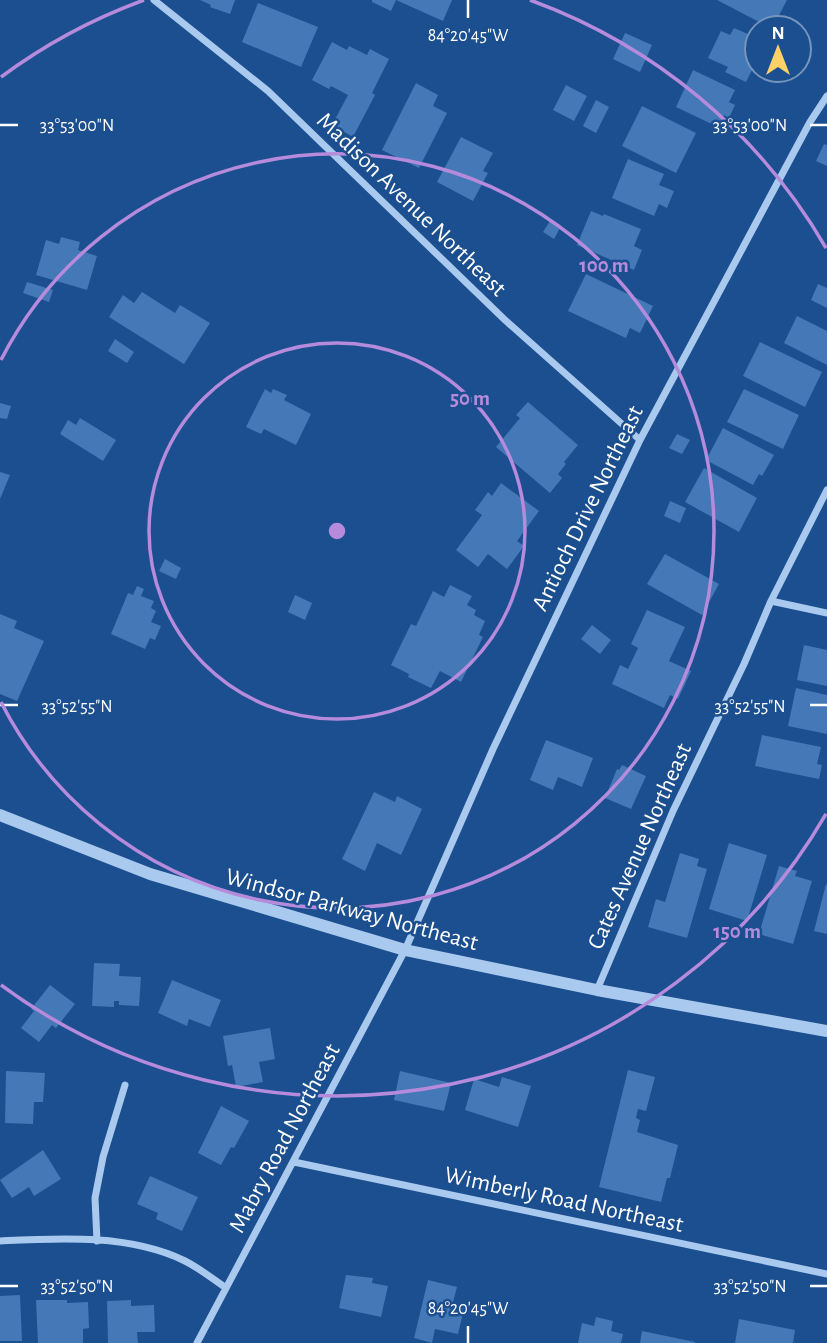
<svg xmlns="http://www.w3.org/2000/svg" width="827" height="1343" viewBox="0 0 827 1343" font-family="'Alegreya Sans',sans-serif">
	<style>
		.building { fill: #4478b7 }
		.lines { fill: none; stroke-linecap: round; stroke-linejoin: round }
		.minor { stroke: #a9c9ee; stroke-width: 7 }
		.tertiary { stroke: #a9c9ee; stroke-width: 12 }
		.ticks { fill: none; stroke: #fff; stroke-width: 2.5 }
		.ring { fill: none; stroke: #b68bdc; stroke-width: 3.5 }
		.labels { text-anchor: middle; stroke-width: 5; stroke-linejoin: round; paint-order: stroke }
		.street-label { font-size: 24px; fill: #fff; stroke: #1b4f8f }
		.ticks-label { font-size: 18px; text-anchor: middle; fill: #fff; stroke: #1b4f8f; stroke-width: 5; stroke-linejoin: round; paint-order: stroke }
		.centre { fill: #b68bdc; stroke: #1b4f8f; stroke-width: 3.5 }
		.ring-label { font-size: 21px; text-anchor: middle; font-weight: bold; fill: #b68bdc; stroke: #1b4f8f; stroke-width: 5; stroke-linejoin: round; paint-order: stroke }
	</style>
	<rect width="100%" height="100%" fill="#1b4f8f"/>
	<path class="building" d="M200,0H235L230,14L210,7L211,5Z
		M372,0H452L443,21L396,0L391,11L372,2Z
		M717,0H787L774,25L764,20L763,24Z
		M258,3L318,27L301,67L242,42Z
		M734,28L757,38V70L753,68L746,82L725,72L728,67L708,58L721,31L730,35Z
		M625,33L652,45L640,72L613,59Z
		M332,42L347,50L349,46L367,55L370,49L389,59L372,93L375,95L353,137L332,125L348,95L331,86L329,89L312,80Z
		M693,70L735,90L729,102L735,105L729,118L724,115L718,127L676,107Z
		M416,83L438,95L433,106L447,113L419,168L382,150Z
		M566,85L587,96L574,121L553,110Z
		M596,100L609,107L596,133L583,126Z
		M642,106L696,133L676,173L622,146Z
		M461,137L493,153L483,171L488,173L473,201L437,182Z
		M824,144L827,145V166L816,161Z
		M628,159L664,174L659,185L674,191L667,208L659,204L654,216L612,198Z
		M591,211L603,216L604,214L641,229L634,246L642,250L634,270L577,245Z
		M550,221L560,228L554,239L543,232Z
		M61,237L80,242L78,250L97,256L87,290L36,275L46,240L59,244Z
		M586,274L653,306L640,333L630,328L626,338L568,311Z
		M27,282L53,290L49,302L23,293Z
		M818,284L827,288V308L811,300Z
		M142,292L175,313L180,305L210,323L184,364L109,317L123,295L134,303Z
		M797,316L827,331V365L784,343Z
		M115,339L134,352L127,363L108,351Z
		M760,342L822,372L805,407L743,376Z
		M265,389L271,393L273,389L287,395L284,400L311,414L296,445L264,429L261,434L246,427Z
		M744,389L799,415L783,449L727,422Z
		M528,402L578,445L564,462L566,464L558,474L562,478L550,493L496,447L520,418L516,415Z
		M0,403L11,406L7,419L0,418Z
		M80,418L116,440L103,461L60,434L68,420L76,425Z
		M723,428L774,455L762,476L759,474L753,485L706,460Z
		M677,434L690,440L682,454L669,448Z
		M704,468L757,498L739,532L685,502Z
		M0,472L10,475L0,499Z
		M501,483L539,511L517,541L524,546L507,569L488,554L478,567L456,550L482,515L475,510L488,492L492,496Z
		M670,501L686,508L680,523L664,516Z
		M665,554L719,584L702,615L647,584Z
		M165,559L181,568L176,579L159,571Z
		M450,585L472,596L467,605L476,610L474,615L485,621L479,635L483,637L461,682L440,671L431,688L408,677L409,674L391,665L411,624L416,626L433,591L444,597Z
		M137,586L144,589L141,596L154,601L151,608L156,611L151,622L161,626L155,640L150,638L145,649L111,634L128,593L133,595Z
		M295,595L312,603L305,620L288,612Z
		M647,610L685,627L669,661L691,671L678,699L670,695L664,708L612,684L620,665L628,669L638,648L631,644Z
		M0,614L17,621L14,628L44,641L17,701L0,694Z
		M592,625L611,640L600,654L581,639Z
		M804,645L827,650V686L797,680Z
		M796,688L827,695V734L788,726Z
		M762,735L821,747L817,764L822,765L819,779L755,766Z
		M546,740L593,758L582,787L558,777L553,790L530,780Z
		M622,765L646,776L631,809L605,798L617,769L619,770Z
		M374,792L395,802L397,796L422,809L401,855L377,843L365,871L342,859Z
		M729,843L767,855L747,921L709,909Z
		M680,853L699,859L697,866L707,869L687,938L648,927L656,899L665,902Z
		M779,866L797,871L795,876L812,881L793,944L759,934Z
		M826,884L827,885V934L814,931Z
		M94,963L120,964L119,976L141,977L139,1006L119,1005V1001H114V1007L92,1006Z
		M172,980L221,1000L210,1027L189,1019L187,1026L158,1013Z
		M50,985L75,1004L56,1028L52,1025L39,1042L21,1028L34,1011L31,1009Z
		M270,1028L275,1059L259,1062L263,1082L236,1087L232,1065L228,1066L223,1036Z
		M628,1070L655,1077L646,1111L638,1109L636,1118L640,1120L637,1132L678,1145L670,1178H667L661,1202L599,1187Z
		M6,1071L45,1073L43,1102H34L33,1124L5,1123Z
		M400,1071L451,1083L444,1111L394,1100Z
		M502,1077L531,1086L518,1127L465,1110L474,1079L499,1087Z
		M221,1106L249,1121L234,1148L231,1147L221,1165L198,1153Z
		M43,1150L61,1179L34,1196L29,1187L12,1198L0,1180Z
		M150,1176L198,1197L182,1231L156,1219L158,1213L137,1204Z
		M346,1275L373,1278L372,1283L388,1286L381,1317L339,1308Z
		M428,1280L457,1287L453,1302L465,1305L458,1334L435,1329L432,1343L414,1338Z
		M20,1295L22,1341H0V1296Z
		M36,1300H67V1303L88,1302L89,1328L83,1329V1343H38Z
		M131,1300V1306L154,1305L155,1332H137L138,1343H108L107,1301Z
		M596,1317L613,1321L611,1331L623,1334L621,1343H578L582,1323L594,1326Z
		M739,1319L795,1330L793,1343H735Z
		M642,1331L695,1342V1343H640Z"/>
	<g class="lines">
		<path class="minor" d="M154,0L268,91L505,320L640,440
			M771,601L827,613
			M597,990L673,811L744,664L771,601L827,490
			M294,1162L827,1274
			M0,1241C60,1238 130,1234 185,1261C199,1268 213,1279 226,1288
			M97,1241L95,1198L103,1157L125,1085
			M197,1343L405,950L493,749L640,440L810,122L827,96"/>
		<path class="tertiary" d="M0,815L150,874L405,950L597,990L827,1031"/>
	</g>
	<path class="ticks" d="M468,0V18M0,125H18M810,125H827M0,705H18M810,705H827M0,1286H18M810,1286H827M468,1326V1343"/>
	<g class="ring">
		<circle cx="337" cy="531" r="188"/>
		<path d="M1 360A377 377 0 1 1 1 702"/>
		<path d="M826 814A565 565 0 0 1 1 985M1 77A565 565 0 0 1 144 0M530 0A565 565 0 0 1 826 248"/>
	</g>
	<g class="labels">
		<g class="street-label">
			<text transform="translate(412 204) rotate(44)" y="8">Madison Avenue Northeast</text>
			<text transform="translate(587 508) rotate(-64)" y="8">Antioch Drive Northeast</text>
			<text transform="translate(639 846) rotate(-66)" y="8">Cates Avenue Northeast</text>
			<text transform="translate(352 909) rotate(15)" y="8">Windsor Parkway Northeast</text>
			<text transform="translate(284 1138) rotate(-62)" y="8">Mabry Road Northeast</text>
			<text transform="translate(564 1199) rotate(12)" y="8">Wimberly Road Northeast</text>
		</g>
	</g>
	<g class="ticks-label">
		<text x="468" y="41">84°20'45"W</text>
		<text x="77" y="131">33°53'00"N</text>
		<text x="750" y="131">33°53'00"N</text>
		<text x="77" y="712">33°52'55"N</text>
		<text x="750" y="712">33°52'55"N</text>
		<text x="77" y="1292">33°52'50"N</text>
		<text x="750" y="1292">33°52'50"N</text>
		<text x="468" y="1314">84°20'45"W</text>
	</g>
	<circle cx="337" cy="531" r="10" class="centre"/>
	<g class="ring-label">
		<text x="604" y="272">100 m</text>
		<text x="470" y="405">50 m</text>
		<text x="737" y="938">150 m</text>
	</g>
	<g transform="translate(778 49)"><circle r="33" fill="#1b4f8f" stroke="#7695bc" stroke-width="2"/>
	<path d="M0-5L12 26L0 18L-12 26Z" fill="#ffd166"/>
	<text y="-10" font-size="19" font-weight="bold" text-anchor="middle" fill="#ffffff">N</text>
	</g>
</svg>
